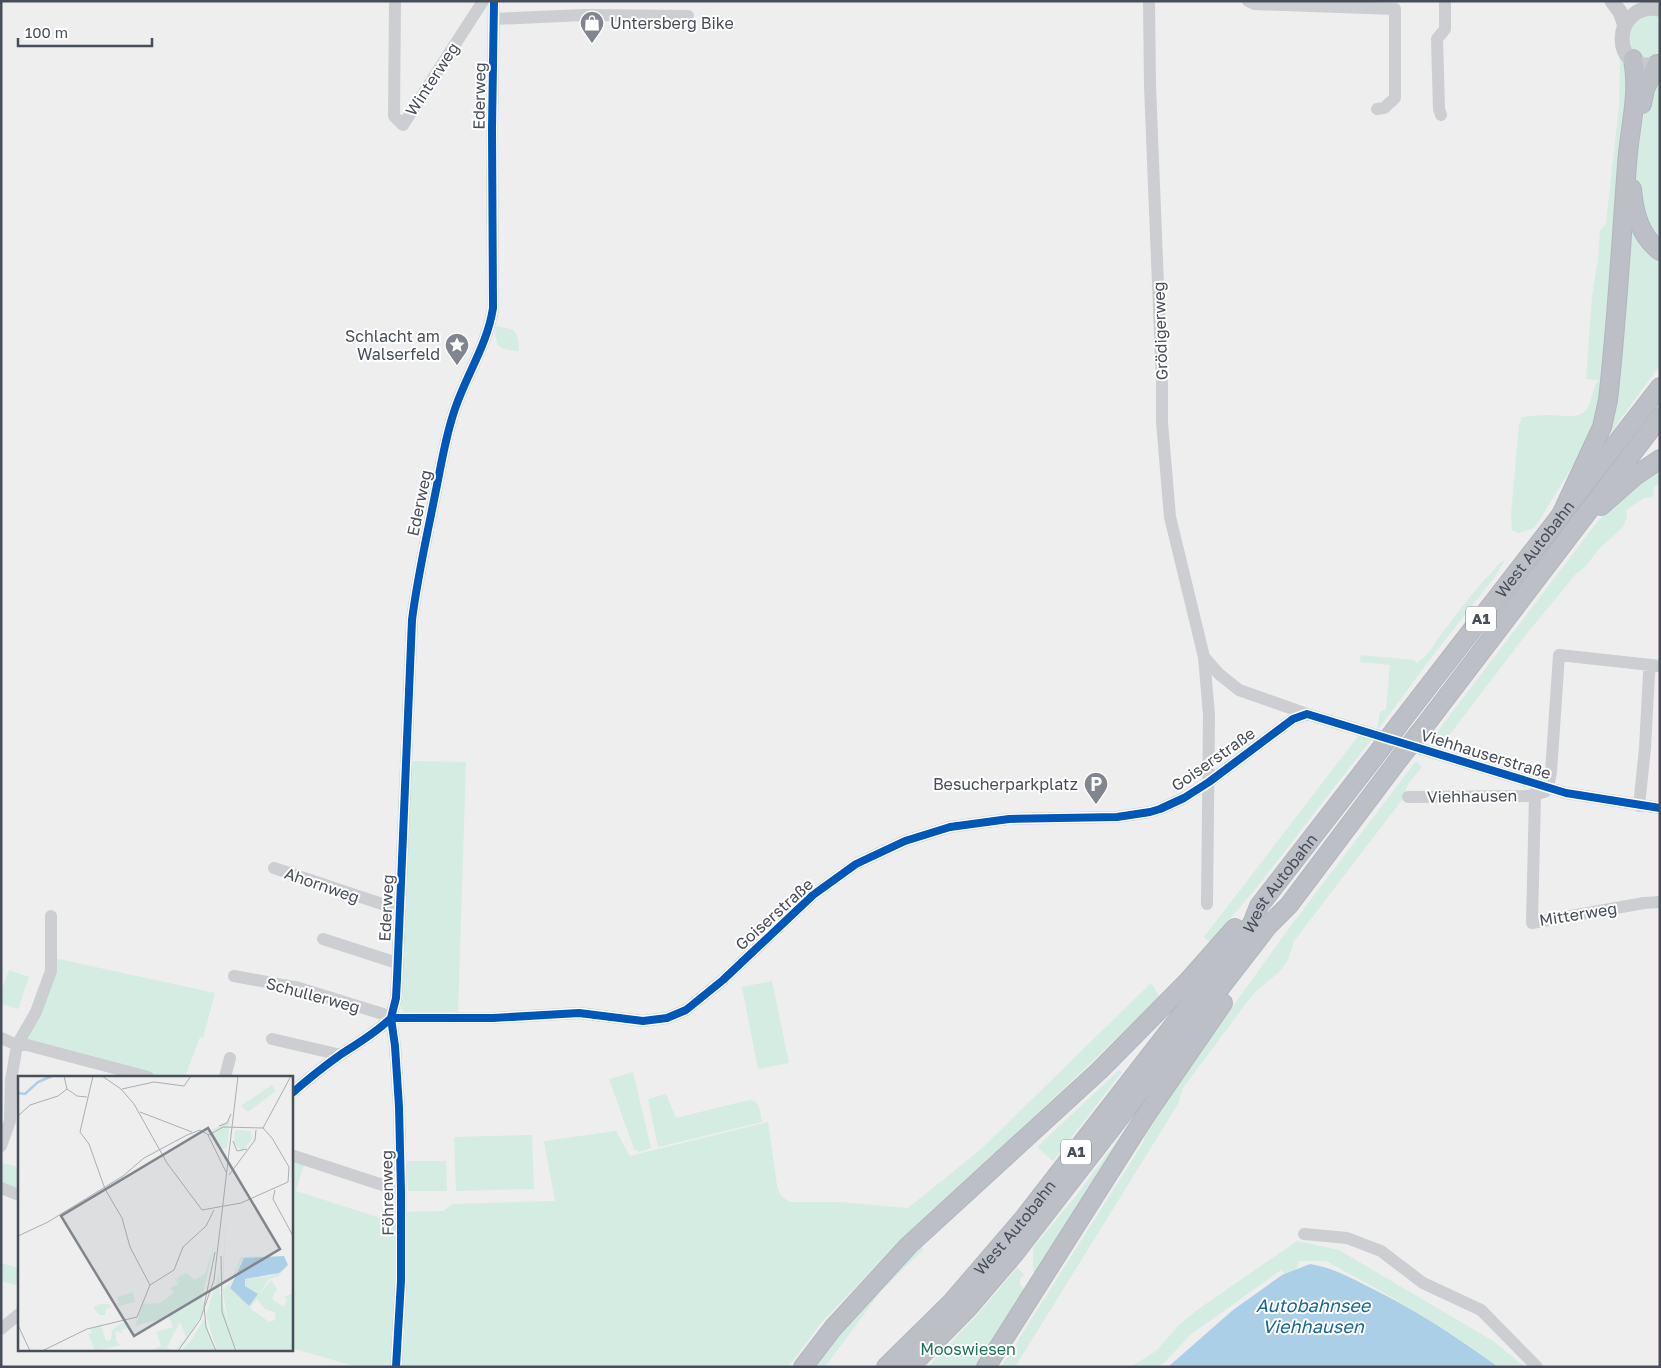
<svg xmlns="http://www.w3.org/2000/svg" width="1661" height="1368" viewBox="0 0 1661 1368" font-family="'Golos Text',sans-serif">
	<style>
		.green { fill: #d4ece1 }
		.water { fill: #abcfe7 }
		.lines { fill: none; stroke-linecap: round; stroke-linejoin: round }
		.highway-casing { stroke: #b3b6bc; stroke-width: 20 }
		.minor { stroke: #ccced1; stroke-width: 12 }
		.major { stroke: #c7c9cd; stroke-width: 15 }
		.highway { stroke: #bcbfc5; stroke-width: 18 }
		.highway-bridge-casing { stroke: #b3b6bc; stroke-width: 20; stroke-linecap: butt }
		.highway-bridge { stroke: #bcbfc5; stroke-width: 18 }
		.cycleway-casing { stroke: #fff; stroke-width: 11 }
		.cycleway { stroke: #0057b8; stroke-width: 8 }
		.labels { text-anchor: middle; stroke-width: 4; stroke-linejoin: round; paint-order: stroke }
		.shield { fill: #fff; stroke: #7e828b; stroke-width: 1 }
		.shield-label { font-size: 15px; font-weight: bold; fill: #474d59 }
		.poi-label { font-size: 16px; fill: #474d59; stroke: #fff; text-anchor: end }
		.street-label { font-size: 16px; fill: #474d59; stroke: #fff }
		.park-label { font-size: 16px; fill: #1e7458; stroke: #fff }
		.water-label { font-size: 18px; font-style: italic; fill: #17679b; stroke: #fff }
		.inset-river { fill: none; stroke: #abcfe7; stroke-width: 2.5 }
		.inset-road { fill: none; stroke: #abaeb2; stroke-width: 1 }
		.view { fill: #81858d; fill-opacity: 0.15; stroke: #81858d; stroke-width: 2.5 }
		.inset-edge { fill: none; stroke: #474d59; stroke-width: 2.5 }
	</style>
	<rect width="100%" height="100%" fill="#eee"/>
	<path class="green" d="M1660,15V56L1646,58L1639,56L1629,46L1628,30L1636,17Z
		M1617,50L1631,74L1603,383L1590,437L1539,521L1534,528L1518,533L1512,530L1511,514L1519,425L1522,417C1531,416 1541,415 1550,415C1561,415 1579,420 1587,409C1593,400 1591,388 1599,380L1586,379L1592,296L1598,259L1600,230L1606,224L1619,106L1620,63Z
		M1660,72V245L1650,234L1635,183L1636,167L1645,105Z
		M1628,212L1660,258V365L1604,442Z
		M495,326C516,329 518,330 519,351C497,349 496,348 495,326Z
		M1660,467V485L1654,486L1653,497L1644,498L1626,510L1627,517L1623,527L1599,549L1585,567L1576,574L1528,632L1441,746L1434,736L1595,525L1617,499Z
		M1505,560L1494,578L1437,650L1377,731L1380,712L1386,709L1390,665L1360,662L1361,655L1414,660L1417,663C1430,654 1433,645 1442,633C1458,613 1473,591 1491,573C1496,568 1498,562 1505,560Z
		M1359,735L1371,740L1257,887L1210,942L1204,937Z
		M411,761L466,762L458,1014L408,1016L401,1009L403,907Z
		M1416,761L1422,767L1408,784L1402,800L1294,941L1288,960L1280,971L1253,994L1183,1088L1178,1104L1015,1367H1001L1143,1143L1148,1124L1290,927Z
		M54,958L215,993L203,1038L200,1037L185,1077H138L22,1041Z
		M9,970L29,977L18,1009L1,1004V992Z
		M772,981L789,1063L758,1069L742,987Z
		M1151,983L1160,997L1038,1113L901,1239L822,1322L788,1367H358L291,1348V1160L304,1164L296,1191L403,1225L402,1212L443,1211L452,1204L555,1201L544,1141L616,1131L630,1156L768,1122L777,1186L781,1196L790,1202H840L908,1208L980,1150Z
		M1119,1070L1122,1072L1053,1161L1037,1147Z
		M633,1072L651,1148L639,1152L634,1149L609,1079Z
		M666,1094L676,1118L749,1100C761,1101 760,1112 762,1122L658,1147L648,1099Z
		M1140,1109L1040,1270L1033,1272V1248L1079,1192Z
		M532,1135L534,1189L456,1191L454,1137Z
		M407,1161H446L447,1191H408Z
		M3,1163L19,1167V1189L1,1183Z
		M1297,1241L1339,1250L1493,1341L1525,1367H1498L1467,1344L1395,1299L1326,1261H1299L1294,1277L1287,1276L1281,1270L1190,1335L1166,1361L1157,1367H1131L1156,1351L1179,1325L1197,1310Z
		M921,1247L923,1250L881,1291L825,1367H814C847,1324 882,1285 921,1247Z
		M1,1263L19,1268V1286L1,1281Z
		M1017,1268L1024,1274L1020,1280V1285L1024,1289L976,1367H928L977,1315Z"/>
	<path class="water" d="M1310,1264C1330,1267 1345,1275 1363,1284C1411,1307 1456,1336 1498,1367H1168L1233,1310L1282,1275Z"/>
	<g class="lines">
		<defs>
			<g id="highway">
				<path d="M1642,104L1645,89L1657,64"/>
				<path d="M1632,189C1634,213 1640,236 1660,251"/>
				<path d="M1601,506L1635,476L1660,459"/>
				<path d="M1561,515L1602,427L1608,400C1617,322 1621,243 1627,165C1629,130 1640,94 1633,59"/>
				<path id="s1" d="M1400,723L1660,387"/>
				<path d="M1420,732L1660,417"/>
				<path d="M803,1367L833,1328L908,1246L1100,1070L1188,981L1235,928"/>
				<path id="s2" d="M886,1367L951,1303L1024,1218L1252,924L1259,906L1379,751"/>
				<path d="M910,1367L968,1308L1015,1253L1268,926L1289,905L1399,759"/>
				<path d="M986,1367L1146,1115L1223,1003"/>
			</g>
		</defs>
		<use href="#highway" class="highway-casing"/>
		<path class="minor" d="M395,1L394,116L403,125L483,1
			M1149,1L1150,86L1162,384V422L1170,517L1204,657L1219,674L1239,690L1307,714L1566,793L1660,808
			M1248,1L1254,4L1395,9V98L1384,108L1377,109
			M494,19L584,15L688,16
			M1441,115L1439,109L1437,39L1445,29V1
			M1204,657L1209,715L1207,904
			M1535,795L1532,923L1644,903L1660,902
			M1408,797L1527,796L1545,792L1548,788L1551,772L1559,655L1651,665
			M1639,806L1645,748L1649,673L1651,665L1660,666
			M274,868L400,910
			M323,939L397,963
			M234,976L299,988L383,1014L391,1018
			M1,1038L17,1045H27L148,1077
			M272,1039L341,1055
			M225,1077L230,1058
			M291,1094C307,1080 323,1067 340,1055C358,1043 376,1033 391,1018H493L579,1013L643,1021L667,1018L686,1010L723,980L813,895L856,864L905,841L950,827L1009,819L1117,817L1150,812L1160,809L1184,798L1209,782L1293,719L1307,714
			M1,1146L10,1121L11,1080L17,1045L36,1012L51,971V916
			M291,1155L401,1191
			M1,1188L19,1195
			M1304,1234L1347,1238L1381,1251L1423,1283L1481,1310L1537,1367
			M1,1329L19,1314
			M396,1367L401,1281V1191L399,1107L395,1046L391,1018L396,998L397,979L412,620C417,580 426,540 434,500C440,472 444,443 453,415C464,378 487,347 493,308L492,128L494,1"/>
		<path class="major" d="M1612,1L1620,12L1624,23
			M1660,9C1611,0 1608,78 1660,63"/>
		<use href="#highway" class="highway"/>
		<defs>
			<path id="highway-bridge" d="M1379,751L1400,723
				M1399,759L1420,732"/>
		</defs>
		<use href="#highway-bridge" class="highway-bridge-casing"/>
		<use href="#highway-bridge" class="highway-bridge"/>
		<defs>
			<path id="cycleway" d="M291,1094C307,1080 323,1067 340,1055C358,1043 376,1033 391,1018H493L579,1013L643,1021L667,1018L686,1010L723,980L813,895L856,864L905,841L950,827L1009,819L1117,817L1150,812L1160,809L1184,798L1209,782L1293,719L1307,714L1566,793L1660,808
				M396,1367L401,1281V1191L399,1107L395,1046L391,1018L396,998L397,979L412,620C417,580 426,540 434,500C440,472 444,443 453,415C464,378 487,347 493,308L492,128L494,1"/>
		</defs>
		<use href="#cycleway" class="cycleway-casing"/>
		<use href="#cycleway" class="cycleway"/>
	</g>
	<defs>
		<symbol id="shop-pin" viewBox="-11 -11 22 30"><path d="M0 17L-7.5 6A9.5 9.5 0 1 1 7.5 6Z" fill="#81858d" stroke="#fff"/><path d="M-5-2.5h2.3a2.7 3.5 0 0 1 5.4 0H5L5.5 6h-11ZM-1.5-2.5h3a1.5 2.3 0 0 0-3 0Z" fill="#fff"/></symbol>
		<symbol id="sight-pin" viewBox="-11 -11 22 30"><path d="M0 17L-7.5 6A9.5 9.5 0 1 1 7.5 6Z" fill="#81858d" stroke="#fff"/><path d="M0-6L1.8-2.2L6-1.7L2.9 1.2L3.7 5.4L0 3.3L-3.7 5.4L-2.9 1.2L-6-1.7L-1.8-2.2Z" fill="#fff"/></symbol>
		<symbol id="parking-pin" viewBox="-11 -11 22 30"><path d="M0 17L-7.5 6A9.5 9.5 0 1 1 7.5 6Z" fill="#81858d" stroke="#fff"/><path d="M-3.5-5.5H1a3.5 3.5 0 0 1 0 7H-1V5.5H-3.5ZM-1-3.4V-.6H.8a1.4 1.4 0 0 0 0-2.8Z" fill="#fff"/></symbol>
	</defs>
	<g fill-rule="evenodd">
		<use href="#shop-pin" x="578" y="9" width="28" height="38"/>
		<use href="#sight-pin" x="443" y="331" width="28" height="38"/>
		<use href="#parking-pin" x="1082" y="770" width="28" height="38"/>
	</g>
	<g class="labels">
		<g class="shield">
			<rect x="1466" y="606.5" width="30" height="25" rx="4"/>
			<rect x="1061" y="1139.5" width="30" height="25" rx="4"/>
		</g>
		<g class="shield-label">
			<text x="1481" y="624">A1</text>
			<text x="1076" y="1157">A1</text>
		</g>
		<g class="poi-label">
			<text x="610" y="29" text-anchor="start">Untersberg Bike</text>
			<text x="440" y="342">Schlacht am<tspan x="440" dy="18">Walserfeld</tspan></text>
			<text x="1078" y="790">Besucherparkplatz</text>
		</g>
		<g class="street-label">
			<text transform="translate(432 79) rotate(-57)" y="6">Winterweg</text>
			<text transform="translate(479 96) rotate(-89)" y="6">Ederweg</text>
			<text transform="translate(1160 331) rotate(-92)" y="6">Grödigerweg</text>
			<text transform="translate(419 503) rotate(-78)" y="6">Ederweg</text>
			<text dy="6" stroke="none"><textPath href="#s1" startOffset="220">West Autobahn</textPath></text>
			<text transform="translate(1486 754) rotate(17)" y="6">Viehhauserstraße</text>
			<text transform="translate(1213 759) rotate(-35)" y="6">Goiserstraße</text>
			<text transform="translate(1472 796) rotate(-1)" y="6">Viehhausen</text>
			<text dy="6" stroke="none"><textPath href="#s2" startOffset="625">West Autobahn</textPath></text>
			<text transform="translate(322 885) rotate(19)" y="6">Ahornweg</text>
			<text transform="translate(386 908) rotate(-87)" y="6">Ederweg</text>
			<text transform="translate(774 914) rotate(-42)" y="6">Goiserstraße</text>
			<text transform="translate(1578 914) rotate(-9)" y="6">Mitterweg</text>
			<text transform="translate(313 995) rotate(15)" y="6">Schullerweg</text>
			<text transform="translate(387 1193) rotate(-91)" y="6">Föhrenweg</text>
			<text dy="6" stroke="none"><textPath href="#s2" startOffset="190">West Autobahn</textPath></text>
		</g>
		<g class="park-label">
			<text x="968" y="1355">Mooswiesen</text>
		</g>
		<g class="water-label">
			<text x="1313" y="1312">Autobahnsee<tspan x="1313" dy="21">Viehhausen</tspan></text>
		</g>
	</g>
	<g transform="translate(18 1076)">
		<rect width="275" height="275" fill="#eee"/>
		<path d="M254,9L258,15L230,36L223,30ZM212,44L209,72L203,74L194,62V54ZM217,54L233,55L234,63L224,76L216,67ZM208,132L205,213L212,207L223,181L251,180L225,182L211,211L231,230L240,218L227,210V203L253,200L269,191L259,201L251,203L240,221L253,204L259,213L254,223L266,231L269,224L266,221L275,217V275H220L214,264L204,213ZM239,223L247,233L258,237L257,244L251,246L232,232ZM197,166L186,213L185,235L175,254L165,268L157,275L163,267L161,264L164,266L168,261L162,246L149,271L153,275H132L143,270L138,256L155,251L151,241L117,250L125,228L143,227L156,216L152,212L160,208L156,201L161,206L159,202L168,197L177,204L187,198ZM201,198L202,218L218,275H199L188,239ZM115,216L117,226L101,230L99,221ZM82,228H90L94,231L88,233L87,239H82L75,232ZM186,243L197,275H163L174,263ZM105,246L109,252L103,254L104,257L98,255V266L103,269L77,275L70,258L74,257L72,252L83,249L88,265L93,264L94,254Z" fill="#d4ece1" fill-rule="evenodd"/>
		<path d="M266,180L270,189L261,197L227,203V210L240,218L231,230L212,212L226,182Z" fill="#abcfe7"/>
		<path class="inset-river" d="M0,17L7,18L20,6L34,0"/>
		<path class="inset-road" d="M46,0L49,13L59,20L69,21M75,0L62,56L71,68L87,113L104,142L112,171L132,209M84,0L103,13L116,28L149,87L184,134L223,127L270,106L271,91L254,62L245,52M104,13L136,6L166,10L173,0M122,36L174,56M0,40L12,29L40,20L49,13M201,50L209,47L213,38M190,59L208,96M215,65L219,75L229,73M211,99L237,64L238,54M257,114L255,123L275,160M0,160L30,146L105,100L126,82L169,59L182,54L191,59L205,51L245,52L273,0M197,176L186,230L188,251L198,275M203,180L204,236L218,275M0,249L12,275M24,275L69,253L119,241L132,209L156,194L165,171L188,150L196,134M160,275L182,244L196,204L220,0"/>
		<path class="view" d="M190,52L262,173L116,260L43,140Z"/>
		<rect width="275" height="275" class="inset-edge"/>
	</g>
	<rect width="1661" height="1368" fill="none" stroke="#474d59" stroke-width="5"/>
	<path d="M18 38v8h134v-8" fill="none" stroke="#474d59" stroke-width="2.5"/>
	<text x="25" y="38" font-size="15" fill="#474d59" stroke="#ffffff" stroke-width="4" paint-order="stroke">100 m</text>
</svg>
